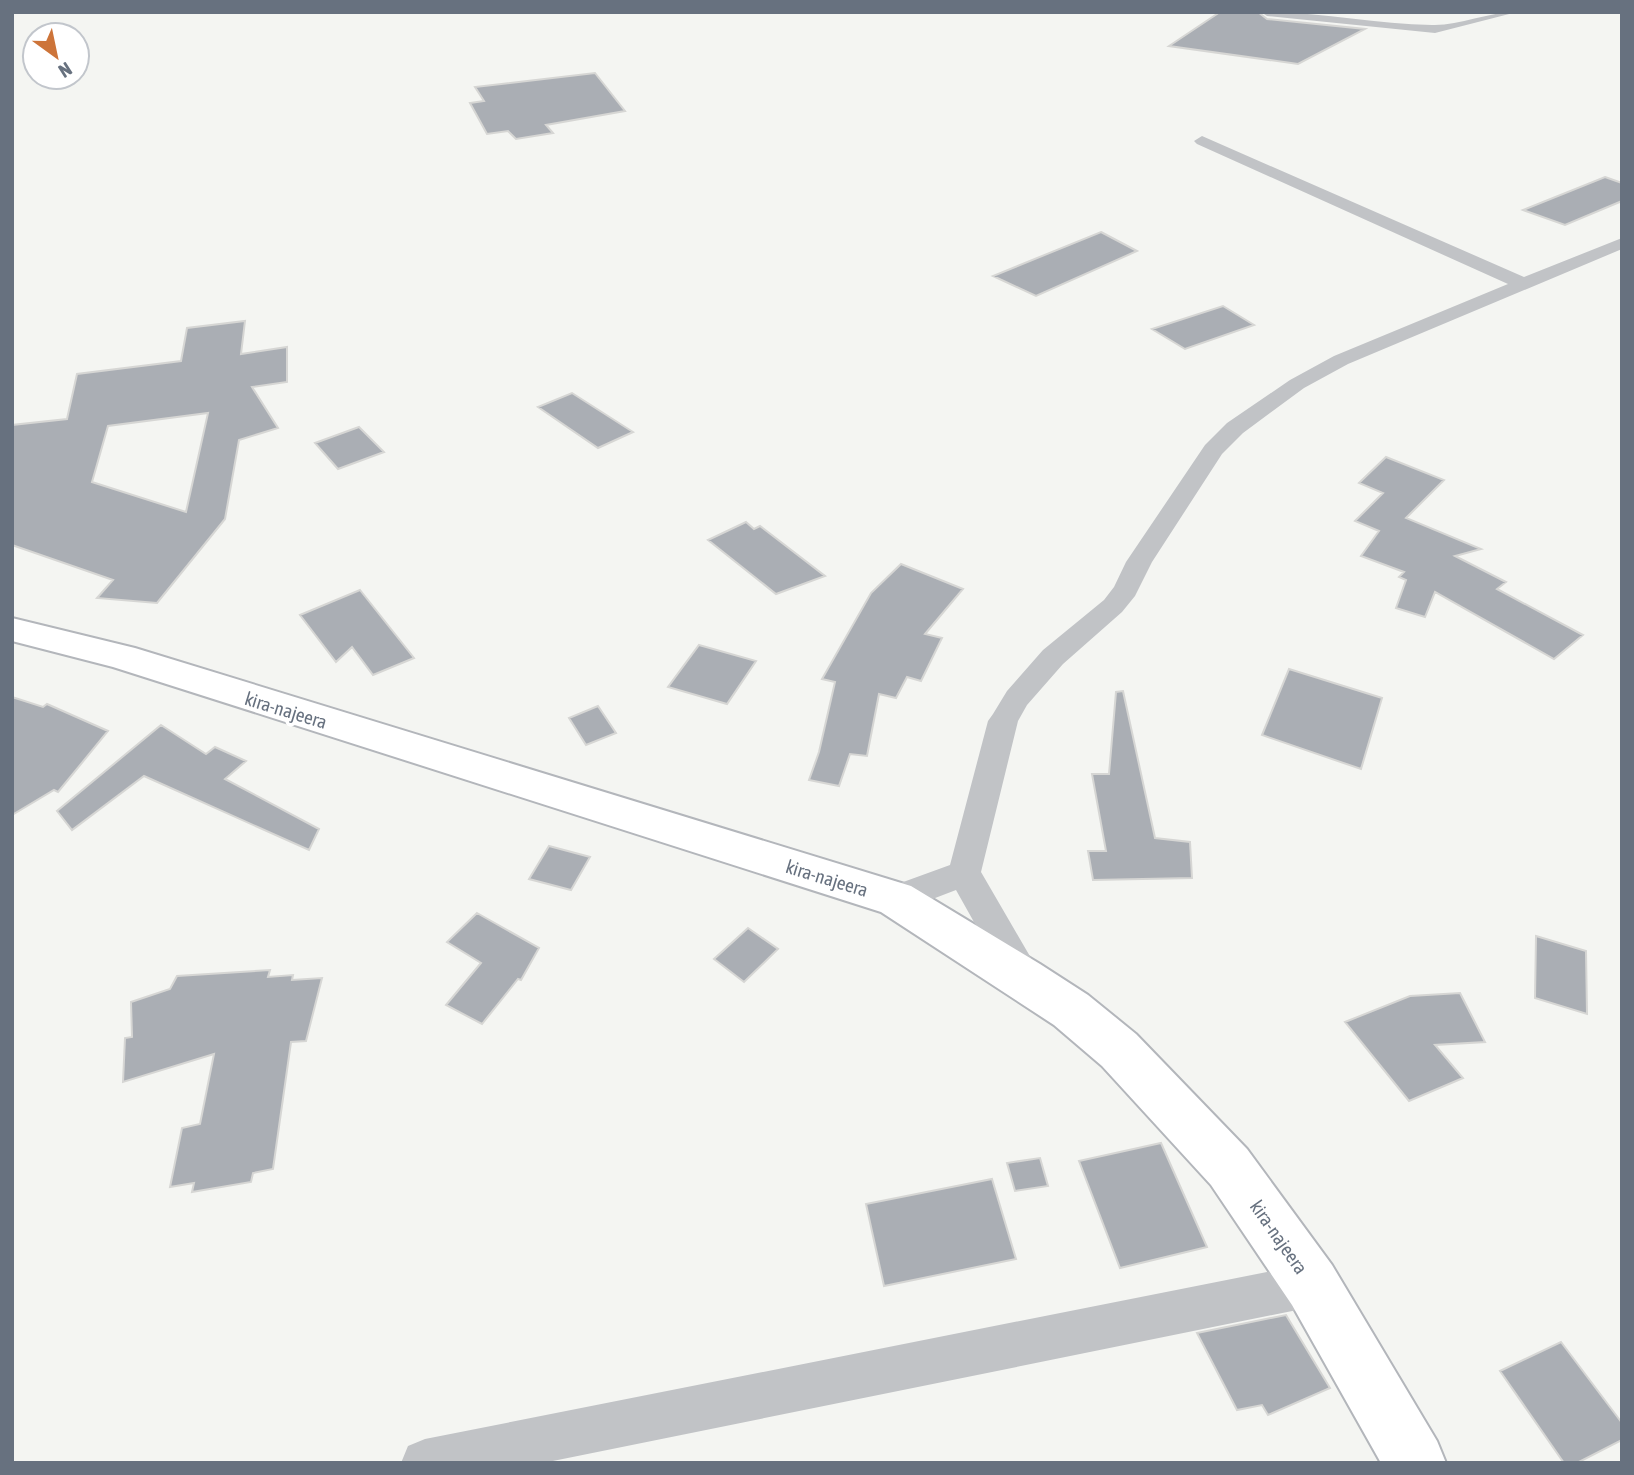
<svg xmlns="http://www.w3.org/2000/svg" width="1634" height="1475" viewBox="0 0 1634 1475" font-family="'Asap Condensed',sans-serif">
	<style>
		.building { fill: #aaaeb4; stroke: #d6d6d4; stroke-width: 2; fill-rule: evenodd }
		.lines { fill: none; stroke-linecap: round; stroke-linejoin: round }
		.secondary-casing { stroke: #b3b6bb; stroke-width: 4 }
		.street { fill: #c1c3c6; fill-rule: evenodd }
		.secondary { fill: #fff; fill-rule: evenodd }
		.labels { text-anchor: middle; stroke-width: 7; stroke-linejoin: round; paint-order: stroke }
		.street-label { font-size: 19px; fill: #67717f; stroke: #fff }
	</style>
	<rect width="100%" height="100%" fill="#f4f5f2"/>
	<path class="building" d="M1220,12H1258L1267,19L1365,29L1298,64L1169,46Z
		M595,73L625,111L546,125L553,133L516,139L508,131L487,134L470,103L484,101L475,87Z
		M1605,177L1622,183V201L1565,225L1523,210Z
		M1101,232L1137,251L1036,296L993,276Z
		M1223,306L1254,325L1185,349L1152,329Z
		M245,321L241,354L287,347V382L252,387L278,428L239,440L225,519L157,603L97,598L113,580L12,545V425L67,419L77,374L181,361L187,328ZM208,413L186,512L92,482L108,426Z
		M572,393L633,432L598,448L538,407Z
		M359,427L384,452L338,469L315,443Z
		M1386,457L1444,480L1406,518L1481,549L1455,556L1506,582L1497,589L1583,635L1554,659L1435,592L1425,617L1396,608L1406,580L1399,577L1404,572L1361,556L1379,531L1355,521L1383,493L1359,483Z
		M746,522L754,529L760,526L825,576L776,594L708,540Z
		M901,564L963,589L925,634L942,638L921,681L907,677L896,698L879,694L867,756L850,754L839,786L809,780L819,752L835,682L822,679L871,593Z
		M360,590L414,658L373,675L352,647L336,662L300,615Z
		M699,645L756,661L727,704L668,687Z
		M1289,669L1382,698L1361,769L1262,735Z
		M1123,691L1155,838L1190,842L1192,878L1093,880L1088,851H1106L1092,774H1109L1116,692Z
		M12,697L43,707L47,704L108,731L58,792L54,790L12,815Z
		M598,706L616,733L586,745L569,718Z
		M161,725L206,754L215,747L246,761L225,779L319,829L309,850L144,776L72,830L57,811Z
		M549,846L590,857L571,890L529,879Z
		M477,913L539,948L521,980L518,979L482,1024L446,1005L481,963L447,942Z
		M748,928L778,949L744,982L714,959Z
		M1536,936L1586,951L1587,1014L1535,998Z
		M270,970L268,977L293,975L292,980L322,978L306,1041L291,1042L273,1169L253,1173L251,1182L192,1192L194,1183L170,1187L182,1128L200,1124L214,1054L123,1082L125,1038L132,1037L131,1002L170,989L177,976Z
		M1460,993L1485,1042L1435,1045L1463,1078L1409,1101L1345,1022L1410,996Z
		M1161,1143L1207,1247L1120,1268L1079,1161Z
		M1040,1158L1048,1186L1015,1191L1007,1163Z
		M992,1179L1016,1259L884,1286L866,1204Z
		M1286,1315L1330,1388L1268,1415L1262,1405L1237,1410L1197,1333Z
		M1561,1342L1622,1423V1440L1577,1463H1564L1500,1371Z"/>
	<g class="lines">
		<defs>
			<path id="secondary" d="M12,618L135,648L911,886L1040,964L1088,995L1136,1034L1247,1149L1332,1265L1437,1441L1446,1463H1381L1292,1305L1211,1185L1102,1066L1054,1025L881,912L113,667L12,641Z"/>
		</defs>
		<use href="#secondary" class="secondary-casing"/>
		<path class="street" d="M1261,12C1319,12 1375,24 1432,25C1458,26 1487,12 1517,12L1435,33L1267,16Z
			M1202,136L1524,277L1622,238V249L1348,364L1304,388L1243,433L1222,454L1152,562L1135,596L1122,612L1063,664L1027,705L1018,721L981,872L1042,977L1037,988L1024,992L1011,988L956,890L896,913L884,909L879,899L884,889L950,865L988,721L993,714L1007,691L1043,650L1104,600L1114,587L1126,562L1205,445L1227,423L1290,380L1334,356L1508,284L1197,144L1194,141Z
			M1312,1263L1327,1270L1334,1285L1327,1300L1312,1307L543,1463H401L408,1446L425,1439Z"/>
		<use href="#secondary" class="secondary"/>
	</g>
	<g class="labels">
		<g class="street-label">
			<text transform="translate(286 710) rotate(17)" y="7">kira-najeera</text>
			<text transform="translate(827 878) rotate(17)" y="7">kira-najeera</text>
			<text transform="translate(1279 1237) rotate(55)" y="7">kira-najeera</text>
		</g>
	</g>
	<rect width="1634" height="1475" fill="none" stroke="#67717f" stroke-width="28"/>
	<g transform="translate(56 56) rotate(147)"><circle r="33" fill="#ffffff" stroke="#c2c6cc" stroke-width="2"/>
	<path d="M0-5L12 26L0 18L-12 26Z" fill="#cd7439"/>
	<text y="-10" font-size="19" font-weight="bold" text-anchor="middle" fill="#67717f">N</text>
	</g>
</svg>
